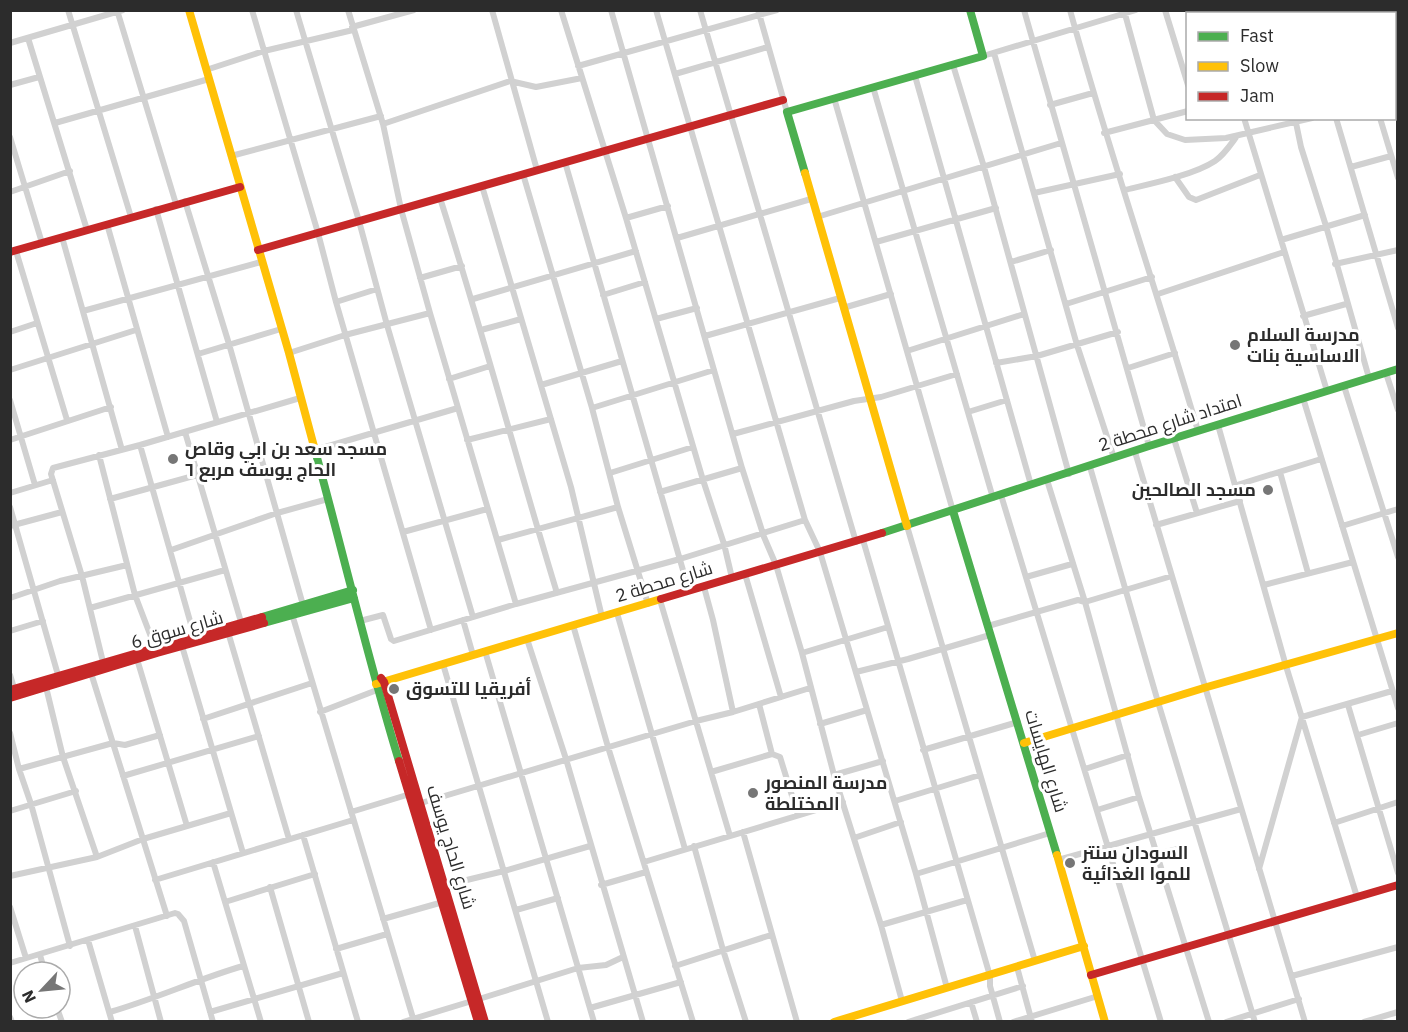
<svg xmlns="http://www.w3.org/2000/svg" width="1408" height="1032" viewBox="0 0 1408 1032" font-family="'IBM Plex Sans',Cairo,sans-serif">
	<style>
		.lines { fill: none; stroke-linecap: round; stroke-linejoin: round }
		.street { stroke: #d1d1d1; stroke-width: 6 }
		.fast { stroke: #4caf50; stroke-width: 8 }
		.slow { stroke: #ffc107; stroke-width: 8 }
		.jam { stroke: #c62828; stroke-width: 8 }
		.poi-dot { fill: #767676; stroke: #fff; stroke-width: 2 }
		.labels { text-anchor: middle; stroke-width: 6; stroke-linejoin: round; paint-order: stroke }
		.poi-label { font-size: 18px; font-weight: bold; fill: #2c2c2c; stroke: #fff; text-anchor: start }
		.street-label { font-size: 18px; fill: #2c2c2c; stroke: #fff }
	</style>
	<rect width="100%" height="100%" fill="#fff"/>
	<g class="lines">
		<path class="street" d="M68,10L131,217
			M117,10L176,204
			M252,10L318,233L336,302L431,630
			M296,10L359,221L387,325L473,617
			M348,10L383,124L401,209L430,313L516,604
			M492,10L537,170
			M561,10L626,218L703,480L724,544L732,578
			M611,10L742,468L764,537L776,565L802,653L834,775L881,925L902,1001
			M656,10L805,520L820,552L916,874L947,988
			M700,10L856,542
			M758,10L787,112
			M1024,10L1149,446
			M1070,10C1109,152 1157,291 1198,431
			M1165,10L1188,85
			M1213,10L1214,14
			M1261,10L1262,14
			M1303,10L1304,14
			M1347,10L1348,14
			M1391,10L1392,14
			M1125,14L1154,120L1167,134L1185,140L1226,138L1312,118
			M1394,21L1398,30
			M352,27L414,10
			M28,38L87,230
			M10,43L123,10
			M1394,52L1398,51
			M994,53L1077,345L1114,458
			M983,56L1136,10
			M953,65L984,167L1069,474
			M578,66L777,10
			M206,70L264,51L353,30
			M675,74L768,47
			M915,76L1031,485
			M10,85L39,77
			M873,87L993,498
			M1394,92L1398,91
			M834,98L953,511
			M1050,105L1093,93
			M1244,118L1327,391
			M1295,118L1301,147L1326,226L1369,378
			M1336,118L1398,328
			M1380,118L1398,178
			M55,123L209,79
			M383,124L510,81L536,87L582,78
			M1104,133L1188,111
			M10,137L42,243
			M231,156L381,116
			M565,162L689,591
			M1351,167L1391,156
			M523,174L592,408L618,507L648,604
			M1175,177L1189,197L1196,200L1260,175
			M482,186L571,487L602,617
			M1125,190C1150,184 1194,175 1215,161C1224,155 1231,144 1237,136
			M10,192L70,171
			M1034,193L1120,174
			M440,198C482,329 517,462 557,593
			M185,201L229,344L303,605
			M156,209L217,422
			M817,217L1061,143
			M626,218L668,206
			M107,224L168,437
			M62,237L122,450
			M677,238L811,199
			M1281,240L1365,215
			M876,242L996,208
			M16,251L67,420
			M1011,262L1051,250
			M1335,264L1398,250
			M420,278L462,266
			M1158,294L1284,252
			M603,295L645,282
			M473,299L636,251
			M336,302L377,289
			M1066,304L1152,277
			M843,308L891,294
			M83,311L261,262
			M1303,316L1346,304
			M656,319L697,308
			M481,330L521,319
			M10,332L37,323
			M705,336L840,298
			M907,351L1024,314
			M289,353L345,335L430,313
			M198,354L281,329
			M996,363L1037,356L1118,332
			M1128,368L1175,353
			M10,370L136,330
			M1386,373L1398,410
			M449,379L490,366
			M541,385L622,361
			M1344,386L1398,557
			M1303,398L1398,708
			M10,400L35,485
			M592,408L714,370
			M968,412L1007,400
			M1218,425L1286,666L1357,897
			M185,432L241,622
			M733,434L854,401L881,397L957,374
			M1174,439L1197,513
			M10,440L111,407
			M467,440L551,419
			M140,445L194,635
			M315,450L458,408
			M1135,452L1305,1022
			M99,455L135,595L156,650
			M1090,467L1158,702L1255,1022
			M1280,472L1308,573
			M610,473L693,447
			M1047,480L1085,602L1139,797L1209,1022
			M1237,485L1321,459
			M660,492L742,468
			M10,493L53,480
			M1001,495L1161,1022
			M110,499L197,475
			M10,507L58,675
			M1156,525L1240,501
			M10,526L62,512
			M907,526L1035,961
			M1342,526L1398,509
			M403,532L487,509
			M498,540L618,507
			M863,540L990,976V986L1000,1022
			M171,550L277,513L328,499
			M745,574L781,697
			M1026,577L1072,564
			M1264,585L1353,562
			M704,587L713,620L733,712
			M10,598L60,581L127,565
			M660,600L730,836
			M90,608L225,570
			M617,613L685,849
			M292,614L413,1018
			M463,620L473,655
			M360,621L383,615L391,639L394,641L516,604L680,559L805,520
			M573,625L608,747L693,1022
			M988,626L1078,600L1085,602L1172,576
			M10,631L43,621
			M228,632L289,839
			M527,639L566,759L643,1022
			M182,646L243,853
			M485,651L594,1022
			M802,653L888,627
			M137,659L187,826
			M103,662L82,576L51,474L53,468L140,445L300,398
			M443,664L548,1022
			M856,672L908,659L990,635
			M91,673L167,916
			M10,675L14,688
			M46,687L63,757L97,857
			M759,704L772,754L780,757L798,815
			M1348,705L1398,873
			M320,712L377,690
			M203,719L312,683
			M820,724L867,710
			M10,733L19,769L31,804L70,946
			M1358,735L1398,723
			M923,750L1018,722
			M19,769L113,743L125,745L160,735
			M1085,769L1128,755
			M711,772L772,754
			M834,775L883,761
			M123,776L259,736
			M895,801L980,775
			M421,803L696,721L733,712L810,688
			M1097,810L1139,797
			M10,811L76,791
			M351,812L410,794
			M1334,823L1398,802
			M743,832L797,1022
			M303,835L358,1022
			M854,838L901,822
			M694,846L723,950L746,1022
			M1158,854L1178,849
			M1058,860L1241,809
			M213,862L261,1022
			M644,862L843,802
			M1259,869L1302,717L1392,691
			M916,874L1050,833
			M10,876L97,857L143,839L231,813
			M155,880L353,820
			M446,885L504,871L590,846
			M601,885L646,872
			M270,887L309,1022
			M225,902L315,874
			M10,907L26,958
			M516,910L558,898
			M383,919L443,902
			M881,925L967,900
			M135,926L161,1022
			M88,940L112,1022
			M336,949L387,934
			M40,955L45,972
			M10,963L175,913L178,914L184,921L213,1022
			M675,966L771,935
			M1017,967L1032,1022
			M1292,976L1398,947
			M479,999L578,968L606,965L623,957
			M971,1002L977,1022
			M57,1008L62,1022
			M590,1008L681,982
			M110,1012C155,999 198,979 243,966
			M210,1012L343,973
			M10,1017L12,1022
			M403,1022L472,1001
			M908,1022L1023,986
			M1013,1022L1098,996
			M1226,1022L1299,999
			M1364,1022L1398,1012"/>
		<path class="fast" d="M805,173L787,112L983,56L970,10
			M316,454C344,556 368,660 399,761
			M953,511L1057,855
			M882,533L1149,446L1398,369
			M262,617L353,590
			M264,623L354,598"/>
		<path class="slow" d="M189,10L289,353L316,454
			M805,173L907,526
			M376,684L661,599
			M1024,743L1207,687L1398,633
			M1057,855L1105,1022
			M834,1022L1084,946"/>
		<path class="jam" d="M258,250L783,100
			M10,252L240,187
			M661,599L882,533
			M381,678L384,682L485,1022
			M10,690L262,617
			M10,698L157,653L264,623
			M399,761L478,1022
			M1091,975L1398,885"/>
	</g>
	<g class="poi-dot">
		<circle cx="1235" cy="345" r="6"/>
		<circle cx="173" cy="459" r="6"/>
		<circle cx="1268" cy="490" r="6"/>
		<circle cx="394" cy="689" r="6"/>
		<circle cx="753" cy="793" r="6"/>
		<circle cx="1070" cy="863" r="6"/>
	</g>
	<g class="labels">
		<g class="poi-label">
			<text x="1247" y="341">مدرسة السلام<tspan x="1247" dy="21">الاساسية بنات</tspan></text>
			<text x="185" y="455">مسجد سعد بن ابي وقاص<tspan x="185" dy="21">الحاج يوسف مربع ٦</tspan></text>
			<text x="1256" y="496" text-anchor="end">مسجد الصالحين</text>
			<text x="406" y="695">أفريقيا للتسوق</text>
			<text x="765" y="789">مدرسة المنصور<tspan x="765" dy="21">المختلطة</tspan></text>
			<text x="1082" y="859">السودان سنتر<tspan x="1082" dy="21">للموا الغذائية</tspan></text>
		</g>
		<g class="street-label">
			<text transform="translate(1170 423) rotate(-18)" y="6">امتداد شارع محطة 2</text>
			<text transform="translate(664 582) rotate(-17)" y="6">شارع محطة 2</text>
			<text transform="translate(177 630) rotate(-16)" y="6">شارع سوق 6</text>
			<text transform="translate(1046 761) rotate(73)" y="6">شارع الهايسات</text>
			<text transform="translate(451 847) rotate(73)" y="6">شارع الحاج يوسف</text>
		</g>
	</g>
	<rect width="1408" height="1032" fill="none" stroke="#2c2c2c" stroke-width="24"/>
	<rect x="1186" y="12" width="210" height="108" fill="#ffffff" stroke="#ababab" stroke-width="1.5"/>
	<rect x="1198" y="32" width="30" height="9" fill="#4caf50" stroke="#ababab" stroke-width="1.5"/>
	<text x="1240" y="42" font-size="18" fill="#2c2c2c">Fast</text>
	<rect x="1198" y="62" width="30" height="9" fill="#ffc107" stroke="#ababab" stroke-width="1.5"/>
	<text x="1240" y="72" font-size="18" fill="#2c2c2c">Slow</text>
	<rect x="1198" y="92" width="30" height="9" fill="#c62828" stroke="#ababab" stroke-width="1.5"/>
	<text x="1240" y="102" font-size="18" fill="#2c2c2c">Jam</text>
	<g transform="translate(42 990) rotate(244)"><circle r="28" fill="#ffffff" stroke="#ababab" stroke-width="1.5"/>
	<path d="M0-4.5L10 22L0 15L-10 22Z" fill="#767676"/>
	<text y="-9" font-size="16" font-weight="bold" text-anchor="middle" fill="#2c2c2c">N</text>
	</g>
</svg>
